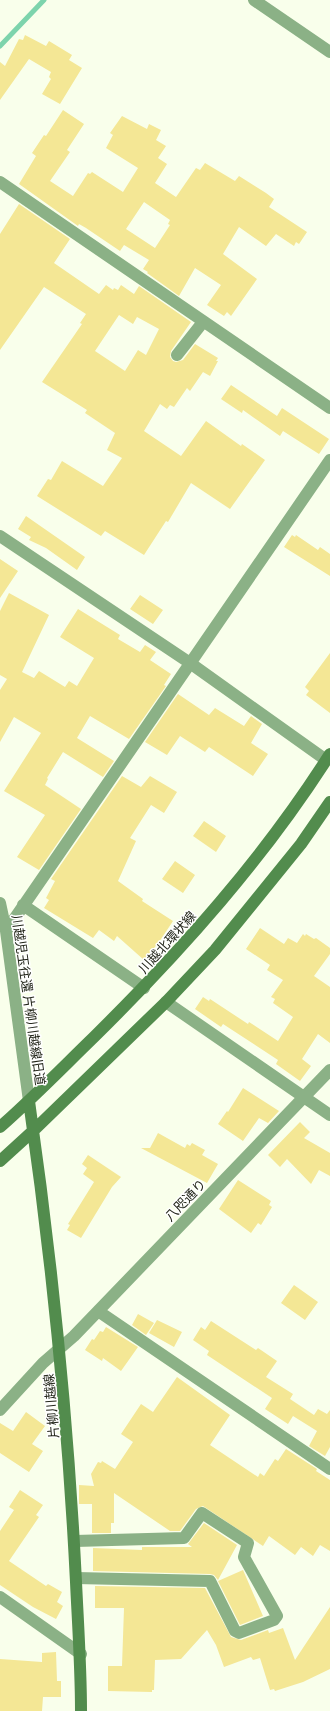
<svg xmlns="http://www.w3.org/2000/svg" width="330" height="1711" viewBox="0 0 330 1711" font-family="'Zilla Slab','Noto Sans JP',serif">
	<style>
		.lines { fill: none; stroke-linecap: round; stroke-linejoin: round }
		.stream { stroke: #7dd4ac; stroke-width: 5 }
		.building { fill: #f4e795; fill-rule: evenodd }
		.street { stroke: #8bb186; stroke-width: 12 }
		.secondary { stroke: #528c4d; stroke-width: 12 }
		.labels { text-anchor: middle; stroke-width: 3; stroke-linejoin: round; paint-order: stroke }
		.street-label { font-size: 13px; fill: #23261a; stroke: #fff }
	</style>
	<rect width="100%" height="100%" fill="#f9ffeb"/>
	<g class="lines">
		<path class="stream" d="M0,46L44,0"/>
	</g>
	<path class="building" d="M25,35L46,46L49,41L72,55L69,60L82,68L60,104L42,94L51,79L49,77L51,72L29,59L0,100V62L5,66L19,39L23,40Z
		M63,110L84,124L67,150L70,152L50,181L73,196L88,173L90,174L92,172L123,192L138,168L106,148L113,135L110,133L122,116L147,129L149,124L161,130L156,140L166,146L158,158L167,164L155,183L176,197L196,168L200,170L205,163L235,181L239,176L266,193L274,199L269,207L307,232L299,244L296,242L294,246L276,234L266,246L239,227L223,254L257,279L231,316L227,312L224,316L207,305L221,285L195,268L179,296L147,273L148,272L143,269L149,260L124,245L120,251L86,228L79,224L78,226L19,184L36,156L32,153L44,135L46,136ZM144,202L170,220L168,224L170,225L155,248L126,229Z
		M19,204L70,239L54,263L99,294L106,285L113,290L114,288L118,290L121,285L134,294L139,286L191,322L171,351L170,357L173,361L176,362L183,360L195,344L218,358L216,361H218L210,376L203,372L190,391L187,388L174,407L170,405L167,409L160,404L144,431L181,456L206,421L241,446L242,444L265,460L230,509L191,483L168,522L166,521L144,555L105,531L101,536L37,496L48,479L51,480L62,461L103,486L122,458L107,450L115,433L85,413L87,410L42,382L82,324L80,323L86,314L44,287L0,350V234ZM119,315L133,324L137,317L159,329L146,355L138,350L125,371L95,351Z
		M231,385L277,416L282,408L329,439L319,454L283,431L280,436L243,410L242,413L221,399Z
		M26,516L85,557L77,570L46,548L29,540L31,537L18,529Z
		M292,535L295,537L296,535L318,550L320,547L330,554V576L284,547Z
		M0,559L18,571L0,598Z
		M9,593L49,615L22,672L34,678L39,671L65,687L69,681L77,686L94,658L60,637L78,609L120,635L118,639L140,652L145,645L156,652L150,660L171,674L164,685L166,686L129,739L90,716L77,738L114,761L103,777L63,752L47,778L48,779L45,785L81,809L39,870L17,857L45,815L4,791L41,733L14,717L0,742V690L7,679L0,675V611Z
		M140,595L163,610L153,624L130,609Z
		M330,653V713L306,695L309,691L305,687Z
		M178,694L209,715L215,708L244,726L251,716L262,724L251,743L268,754L253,776L209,747L205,752L180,736L167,755L145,742Z
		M122,776L141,787L150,776L177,792L164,813L151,805L130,838L136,841L118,881L143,899L142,901L173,921L159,942L144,960L117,936L114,941L99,930L93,938L44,908L49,900L46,898L55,881L51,879Z
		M204,821L226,836L216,852L193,836Z
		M175,861L195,875L183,893L162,879Z
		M260,928L284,944L288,938L297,943L303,934L305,936L306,934L314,939L316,938L330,948V954L314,976L330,987V1043L318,1034L302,1059L311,1066L300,1081L276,1064L278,1060L223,1024L221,1027L195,1009L203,997L209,1001L210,999L248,1024L249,1022L278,1041L293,1017L273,1003L275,999L271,997L283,980L267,970L270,965L246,949Z
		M243,1088L279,1111L268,1123L259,1118L243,1141L218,1124L227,1111L228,1112Z
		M300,1122L310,1132L304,1138L330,1153V1176L319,1170L311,1184L287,1159L280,1167L268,1155Z
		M158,1133L185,1148L187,1144L190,1146L192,1143L205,1150L202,1155L218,1164L207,1183L141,1148H150Z
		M88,1155L121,1177L112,1187L81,1238L67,1230L70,1225L68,1224L94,1182L83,1174L87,1168L82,1164Z
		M238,1180L271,1201L269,1205L272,1207L261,1225L258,1223L251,1233L219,1209Z
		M294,1285L318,1302L305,1320L281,1303Z
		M138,1314L154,1323L146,1335L132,1325Z
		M157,1320L182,1332L174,1347L149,1333Z
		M211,1321L256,1350L258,1348L277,1361L266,1377L293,1394L290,1399L314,1415L318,1409L327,1414L330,1410V1447L325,1456L309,1446L317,1431L293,1416L288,1424L265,1409L272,1398L207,1355L209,1351L193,1340L201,1327L205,1330Z
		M106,1327L138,1347L121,1371L103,1358L102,1361L85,1350L92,1339L94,1340L100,1331L103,1332Z
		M177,1377L230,1415L210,1445L258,1477L260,1473L264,1476L275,1459L278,1461L286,1449L317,1469L316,1471L330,1480V1551L320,1545L313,1556L301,1547L295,1555L269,1536L263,1546L203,1506L196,1509L180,1531H170L114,1493V1523H111V1533H92V1504H79V1485L94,1486L91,1474L98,1462L101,1463L102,1461L115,1469L133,1442L121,1434L141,1404L153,1412Z
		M26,1412L45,1426L32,1444L43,1451L29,1472L0,1453V1423L13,1431Z
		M20,1490L43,1505L36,1515L39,1517L9,1561L46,1586L48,1584L62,1592L57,1602L63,1606L56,1619L33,1607L0,1585V1531L14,1510L9,1507Z
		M204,1523L237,1545L218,1580L214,1575L210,1574L93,1571V1548L142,1550V1547H192L188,1544Z
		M243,1570L263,1616L240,1625L218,1581Z
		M95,1586L205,1588L231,1637L241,1640L268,1630L269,1633L283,1628L295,1660L330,1607V1669L303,1682L275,1691L274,1689L270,1690L260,1658L253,1660L251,1657L224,1667L216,1645L207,1630L181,1659L155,1660L154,1690H152V1692L108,1691V1666H122L124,1608H95Z
		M56,1652L57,1681H61V1697H43L42,1711H0V1659L42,1662V1653Z"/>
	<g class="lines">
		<path class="street" d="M254,0L330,52
			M0,182L330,408
			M177,355L203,322
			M0,536L190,663L326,760
			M0,903L6,931L29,1101
			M23,905L144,988
			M6,931L330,460
			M166,1002L330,1115
			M98,1311L330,1469
			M0,1410L43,1363L74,1336L330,1070
			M75,1541L184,1538L202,1513L248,1543L244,1557L277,1616L274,1620L239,1633L235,1631L210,1581L76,1578
			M0,1597L81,1654"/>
		<path class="secondary" d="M29,1101C52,1261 68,1421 76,1582C78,1625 81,1668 81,1711
			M0,1127C33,1098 63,1067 94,1037C182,950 264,858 330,754
			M0,1161L33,1131L166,1002L215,950L301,844L330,802"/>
	</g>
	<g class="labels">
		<g class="street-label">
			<text transform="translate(167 942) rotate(-48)" y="5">川越北環状線</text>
			<text transform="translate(29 1000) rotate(82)" y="5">川越児玉往還 片柳川越線旧道</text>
			<text transform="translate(185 1200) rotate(-46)" y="5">八咫通り</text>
			<text transform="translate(51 1406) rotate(-95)" y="5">片柳川越線</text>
		</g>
	</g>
</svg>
